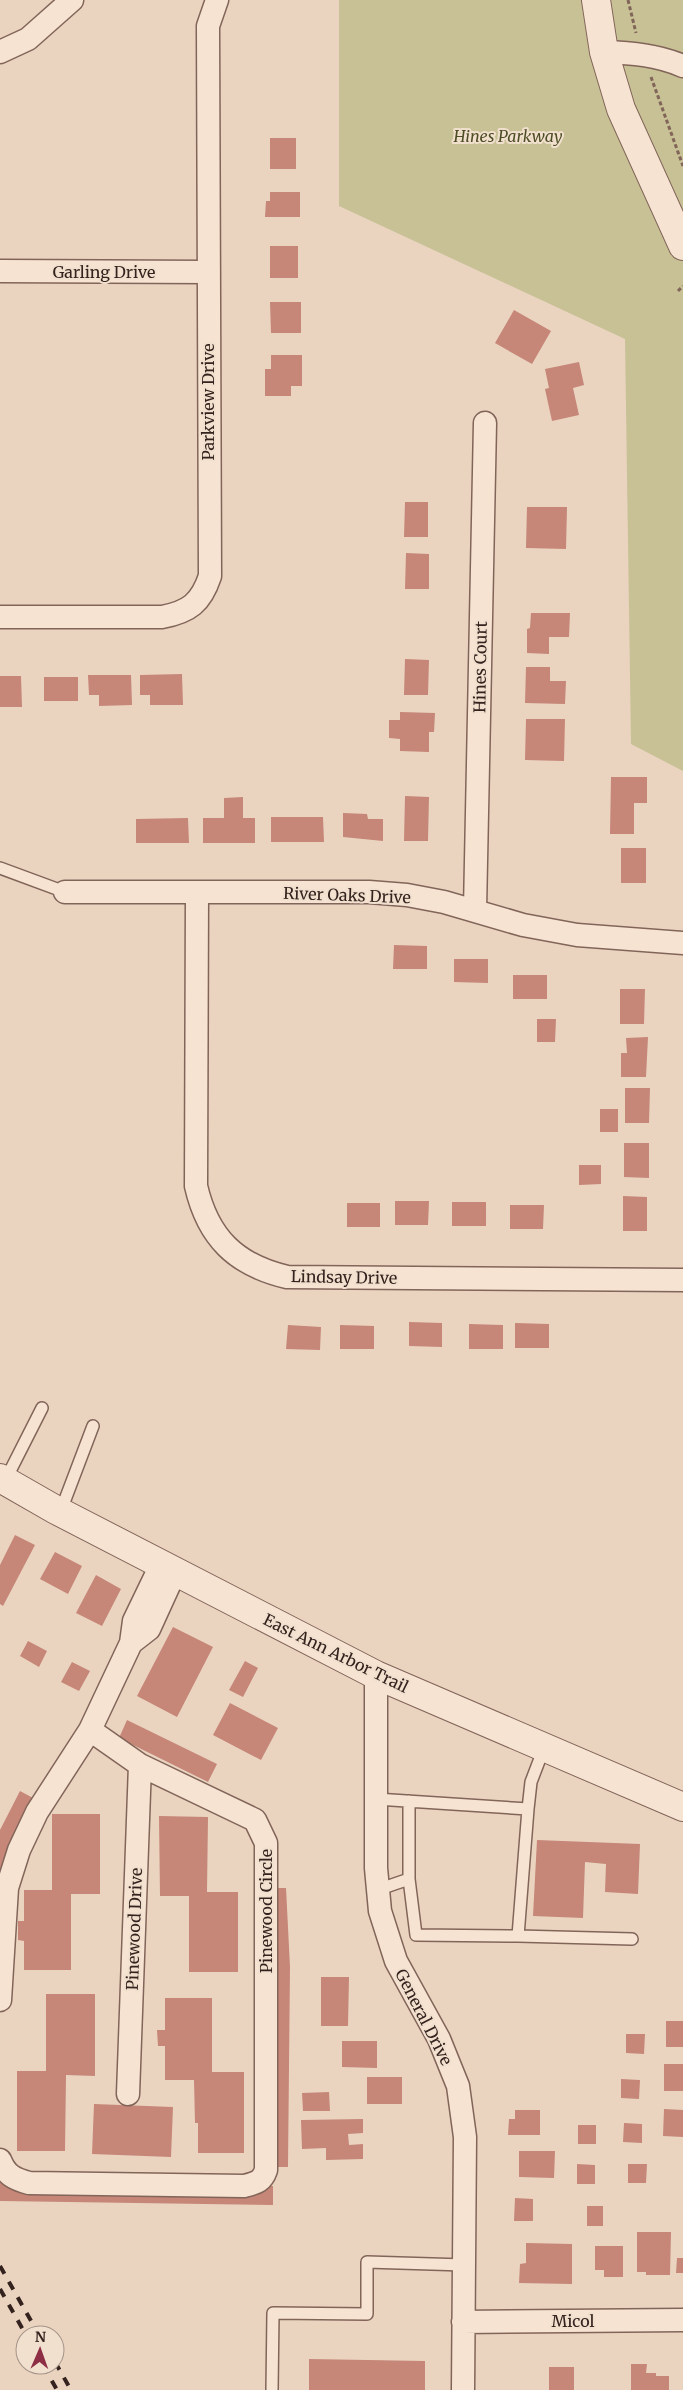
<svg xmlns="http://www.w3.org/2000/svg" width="683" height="2390" viewBox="0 0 683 2390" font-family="Merriweather,serif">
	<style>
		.green { fill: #c7c195 }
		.building { fill: #c68678 }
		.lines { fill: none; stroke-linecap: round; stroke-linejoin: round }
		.service-casing { stroke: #826559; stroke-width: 14 }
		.minor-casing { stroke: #826559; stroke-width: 25 }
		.tertiary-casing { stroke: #826559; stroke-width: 30 }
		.path { stroke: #826559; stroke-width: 3; stroke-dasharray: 4 2.5; stroke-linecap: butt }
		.service { stroke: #f6e3d2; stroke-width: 11 }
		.minor { stroke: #f6e3d2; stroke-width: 22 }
		.tertiary { stroke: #f6e3d2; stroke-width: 28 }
		.rail { stroke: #33221d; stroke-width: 4; stroke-dasharray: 9 9; stroke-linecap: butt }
		.labels { text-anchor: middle; stroke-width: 4; stroke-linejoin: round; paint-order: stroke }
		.park-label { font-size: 16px; font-style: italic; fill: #4d4e25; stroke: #f2e0cf }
		.street-label { font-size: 16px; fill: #33221d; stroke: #f2e0cf }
	</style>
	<rect width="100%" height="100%" fill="#ead4c0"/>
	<path class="green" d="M339,0H683V771L631,744L625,339L339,206Z"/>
	<path class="building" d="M270,138H296V169H270Z
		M270,192H300V217H265L266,201H270Z
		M270,246H298V278H270Z
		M270,302H301V333H271Z
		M514,310L551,331L532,364L495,343Z
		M271,355H302V386H291V396H265V369H271Z
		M579,362L584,385L573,388L579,415L552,421L545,389L549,388L545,369Z
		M405,502H428V537H404Z
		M527,507H567L566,549L526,548Z
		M406,553L429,554V589H405Z
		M531,613H570L569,637H549V654L527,653V629L530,628Z
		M405,659L429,660L428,695H404Z
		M526,667H550V681H566L565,704L525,703Z
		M182,674L183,705H150V695H140V675Z
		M88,675H131L132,705L99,706V695H89Z
		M0,676H21L22,707H0Z
		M44,677H78V701H44Z
		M400,712L435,713L434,732H429V752L400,751V739L389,738V720H400Z
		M526,719H565L564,761L525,760Z
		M611,777H647V803H634V834H610Z
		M405,796L429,797L428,841H404Z
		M243,797V818H255V843H203V818H224V798Z
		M343,813L367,814L368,819H383V841L343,837Z
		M271,817H323L324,842H271Z
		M188,818L189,843H136V819Z
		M621,848H646V883H621Z
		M394,945L427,946V969H393Z
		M454,959H488V983L454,982Z
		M513,975H547V999H513Z
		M620,989H645L644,1024H620Z
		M537,1019H556L555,1042H537Z
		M648,1037L646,1077H621V1053H627L626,1038Z
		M625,1088H650L649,1123H625Z
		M600,1109H618V1132H600Z
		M624,1143H649V1178L624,1177Z
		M579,1165H601V1184L579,1185Z
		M623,1196L647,1197V1231H623Z
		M395,1201H429L428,1225H395Z
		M452,1202H486V1226H452Z
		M347,1203H380V1227H347Z
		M510,1205H544L543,1229H510Z
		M409,1322L442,1323V1347L409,1346Z
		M515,1323L549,1324V1348H515Z
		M469,1324L503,1325V1349H469Z
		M288,1325L321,1327L320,1350L286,1349Z
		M340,1325L374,1326V1349H340Z
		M15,1535L35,1545L3,1606L0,1604V1565Z
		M55,1552L82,1566L68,1594L40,1579Z
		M96,1575L121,1589L102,1626L76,1613Z
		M173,1627L213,1647L177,1717L137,1696Z
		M28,1641L47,1651L39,1667L20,1656Z
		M245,1661L258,1668L243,1697L229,1690Z
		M72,1662L90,1671L79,1691L61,1682Z
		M230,1703L278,1728L261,1760L213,1735Z
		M127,1720L217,1764L208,1782L119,1738Z
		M20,1791L35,1799L0,1870V1830Z
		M52,1814H100V1894H71V1970H24V1941L18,1940V1921H24V1890H52Z
		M159,1816L208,1817L207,1892H238V1972H189V1896H160Z
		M537,1840L640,1844L638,1894L605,1892L606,1864L585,1862L583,1918L533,1916Z
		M266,1888H286L290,1967L288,2167H268Z
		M321,1977H349L348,2026H321Z
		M46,1994H95V2076L66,2075L65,2151H17V2071H46Z
		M165,1998H212V2072H244V2153H198V2123H195L194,2080H165V2046H158L157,2030H165Z
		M666,2021H683V2047H666Z
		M626,2034H645L644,2054L626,2053Z
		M342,2041H377V2068L342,2067Z
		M664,2064H683V2091H664Z
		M367,2077H402V2104H367Z
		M621,2079L640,2080L639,2099L621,2098Z
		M329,2092L330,2111H303L302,2093Z
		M94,2104L173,2107L171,2157L92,2154Z
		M664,2109L683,2110V2137L663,2136Z
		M515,2110H540V2135H508L509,2119H515Z
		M363,2119V2133L348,2134L349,2145L363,2144V2159L326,2160V2148L302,2149L301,2120Z
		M624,2123L642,2124V2143L623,2142Z
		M578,2125H596V2144H578Z
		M519,2151H555L554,2178L519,2177Z
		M577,2164L595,2165V2184H577Z
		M628,2164H647L646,2183H628Z
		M0,2181L273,2186V2205L0,2201Z
		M515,2198L533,2199V2221H514Z
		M587,2206H603V2226H587Z
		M637,2232H671L670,2275H646V2272H637Z
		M526,2243L572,2244V2284L519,2283L520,2264L526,2263Z
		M595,2246H623V2277H604V2270H595Z
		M677,2258H683V2273H676Z
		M309,2359L425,2361V2390H309Z
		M631,2364H647L646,2373H656V2376H669V2390H631Z
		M549,2367H574V2390H549Z"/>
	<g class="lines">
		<defs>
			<path id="service" d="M0,868L65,892
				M5,1481L42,1408
				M60,1513L93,1426
				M376,1799L528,1809L531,1782L544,1748
				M409,1879L416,1935L518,1936L528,1809
				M377,1890L409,1879V1801
				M518,1936L632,1939
				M272,2390L273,2313L367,2314V2262L464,2265"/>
			<path id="minor" d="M0,52L28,39L72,0
				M604,52C632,53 657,55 683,66
				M0,271L207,272
				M0,617H162C189,612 201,603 210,576L208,26L217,0
				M65,892H369L407,895L444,902L523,925L577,935L683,943
				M197,893L196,1186C208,1238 236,1265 287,1277L683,1280
				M475,910L485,423
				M131,1643L149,1629L175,1572
				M376,1675V1868L380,1911L396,1961L439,2039L458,2086L465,2137L463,2390
				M0,2000L7,1888L19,1850L37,1812L90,1730L131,1643L134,1621L161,1565
				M128,2094L140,1765
				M0,2160C6,2175 14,2179 29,2183L244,2186C256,2183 262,2182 266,2170V1843L255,1820L140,1765L90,1730
				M463,2322L683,2320"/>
			<path id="tertiary" d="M596,0L604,52L621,109L683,246
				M0,1478L56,1510L376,1675L683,1807"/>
		</defs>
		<use href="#service" class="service-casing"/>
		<use href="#minor" class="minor-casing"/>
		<use href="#tertiary" class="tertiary-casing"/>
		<path class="path" d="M628,0L636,33
			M651,77L683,166
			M678,291L683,286"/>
		<use href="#service" class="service"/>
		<use href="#minor" class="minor"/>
		<use href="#tertiary" class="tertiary"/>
		<path class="rail" d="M0,2266L39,2335
			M0,2289L26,2335
			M55,2362L71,2390
			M43,2365L57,2390"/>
	</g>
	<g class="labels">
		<g class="park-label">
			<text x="508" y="142">Hines Parkway</text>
		</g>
		<g class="street-label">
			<text x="104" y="278">Garling Drive</text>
			<text transform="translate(208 402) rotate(-90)" y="6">Parkview Drive</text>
			<text transform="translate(480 667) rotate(-89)" y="6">Hines Court</text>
			<text transform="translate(347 895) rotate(2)" y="6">River Oaks Drive</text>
			<text transform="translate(344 1277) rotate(1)" y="6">Lindsay Drive</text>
			<text transform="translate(336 1653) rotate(26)" y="6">East Ann Arbor Trail</text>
			<text transform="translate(266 1911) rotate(-90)" y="6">Pinewood Circle</text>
			<text transform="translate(134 1929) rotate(-88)" y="6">Pinewood Drive</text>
			<text transform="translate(424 2017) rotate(63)" y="6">General Drive</text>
			<text x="573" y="2327">Micol</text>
		</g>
	</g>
	<g transform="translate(40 2350) rotate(2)"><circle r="24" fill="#f2e0cf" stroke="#a69488"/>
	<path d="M0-4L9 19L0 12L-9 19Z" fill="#8d2e45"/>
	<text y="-8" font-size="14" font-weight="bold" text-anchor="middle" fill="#33221d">N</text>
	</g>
</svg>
